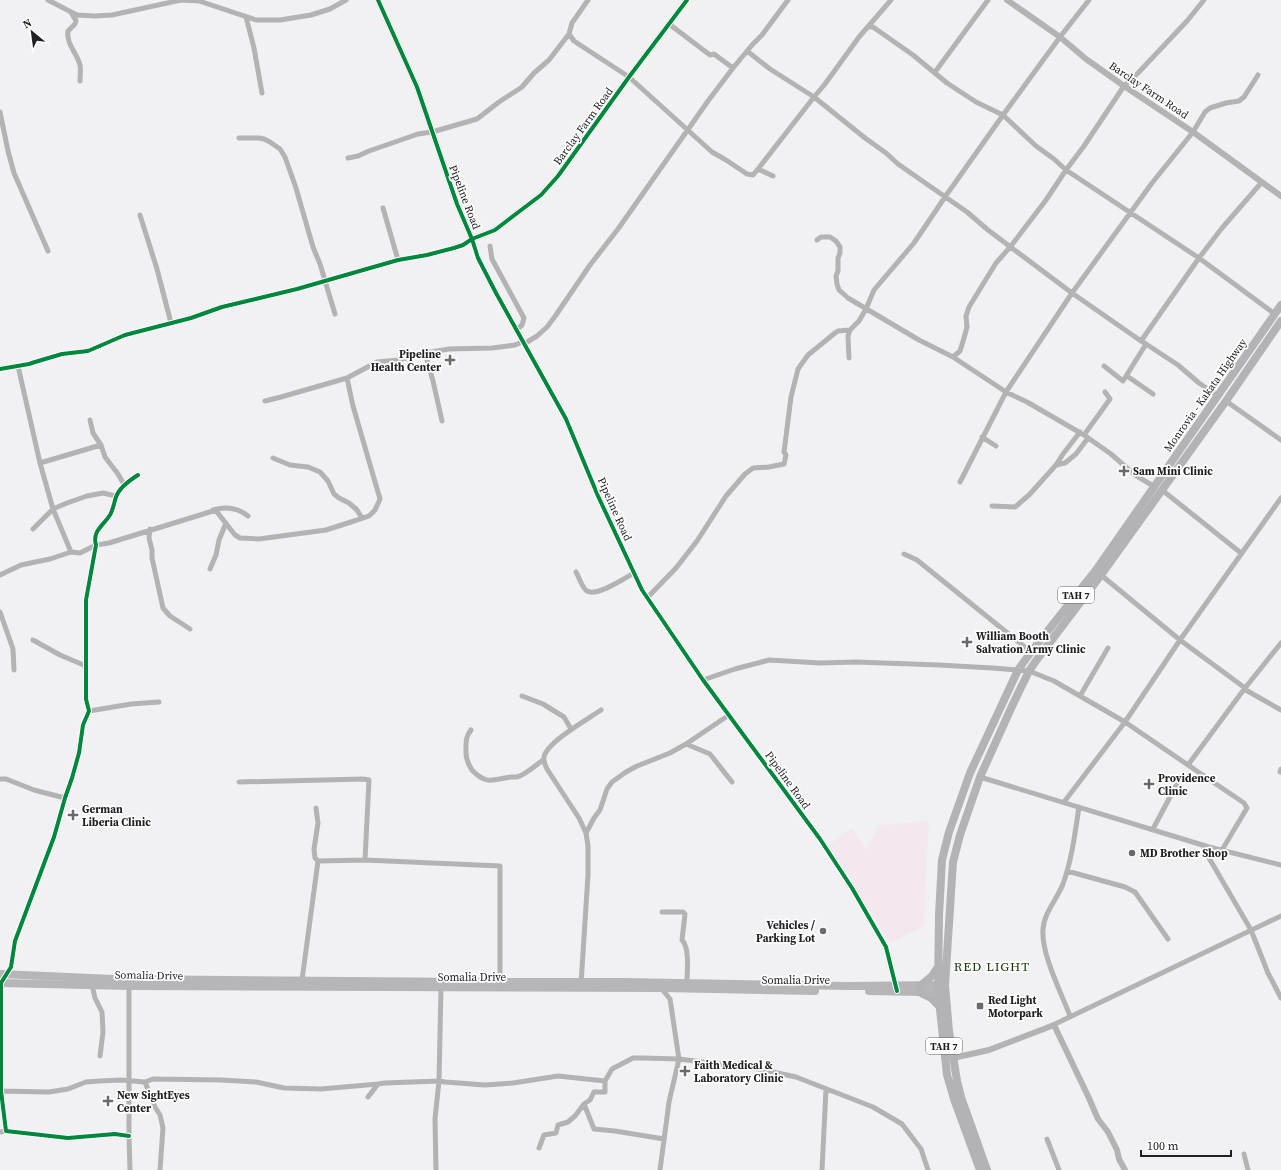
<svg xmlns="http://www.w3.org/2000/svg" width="1281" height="1170" viewBox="0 0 1281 1170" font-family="'Source Serif 4',serif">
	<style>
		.industrial { fill: #f4e8f0 }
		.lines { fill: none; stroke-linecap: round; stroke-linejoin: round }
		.minor { stroke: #b3b3b4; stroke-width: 5 }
		.tertiary { stroke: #b3b3b4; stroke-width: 6 }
		.primary { stroke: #b6b6b8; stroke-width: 8 }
		.trunk { stroke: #b3b3b6; stroke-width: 8 }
		.cycleway-casing { stroke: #fff; stroke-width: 6 }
		.cycleway { stroke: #00873e; stroke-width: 4 }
		.poi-dot { fill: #6a6a6c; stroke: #fff; stroke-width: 1.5 }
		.labels { text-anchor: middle; stroke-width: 3.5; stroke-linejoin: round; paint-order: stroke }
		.shield { fill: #fff; stroke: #646465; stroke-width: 1 }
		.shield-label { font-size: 10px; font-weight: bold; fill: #212123 }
		.street-label { font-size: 11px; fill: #212123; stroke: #fff }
		.poi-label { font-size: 11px; font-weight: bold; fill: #212123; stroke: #fff; text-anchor: start }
		.quarter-label { font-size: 13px; letter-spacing: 1px; fill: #183505; stroke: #fff }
	</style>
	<rect width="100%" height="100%" fill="#f1f1f4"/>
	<path class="industrial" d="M929,821L924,926L890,943L827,846L852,828L866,849L878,825Z"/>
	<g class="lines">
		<path class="minor" d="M48,0L77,15L95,16L112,15L181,0L199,1L256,20H280L311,15L330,9L346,0
			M588,0L572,23L569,34L574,41L629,77L712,152L726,160L747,174L753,175L758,169L773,176
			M71,12L76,21L75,24L68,31C66,44 77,53 80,65C81,70 80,76 80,81
			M246,17L254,48L262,93
			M669,24L710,55L714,54L733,68L752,45L762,35L788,0
			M868,27H873L913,55L947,83L976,102L1003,115L1036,146L1054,159L1066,170L1199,258L1275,314
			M747,51L770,69L814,97L865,138L886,153L898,164L967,212L988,230L1072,293L1141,341
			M935,72L988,0
			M0,112L8,151L14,173L48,251
			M239,138H259L264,139L270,142L280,149L285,157L296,188L313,247L320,264L335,314
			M348,158L358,156L369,151L418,134L432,132L477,119L499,102L522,87L534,73L549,60L569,34
			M758,169L814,97L825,84L859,37L891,0
			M383,208L398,260
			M140,215L157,269L171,323
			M817,240L821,237H830L836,241L840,247V253L838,258V271L836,276L837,284L839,290L848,298L919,340L953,357L1006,392L1027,402L1084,435L1111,454L1135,475L1155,487
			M490,246L492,259L524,318L522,325L516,330
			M524,344L537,336L547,327L556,315L590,265L618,229L708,101L733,68
			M1146,344L1178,365L1199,383L1218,396
			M425,353L433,381L442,421
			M953,357L960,351L964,338L967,327L966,316L969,307L996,263L1011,246L1046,200L1066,170L1084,146L1124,86L1138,73L1155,55L1187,21L1204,0
			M849,358L848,336L850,330L859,321L866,309L874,290L914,243L945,197L1003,115L1060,37L1089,0
			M18,366L40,463L53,509L71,552
			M1104,366L1123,381L1146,344L1141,341L1199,258L1222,228L1262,182
			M0,369L29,364L35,362L62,354L88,351L125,335L191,318L222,307L297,289L398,260L427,255L454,248L463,245L472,239L478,258L496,293L566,419L598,496L642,590L703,680L820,839L852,888L886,947L896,988
			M1127,376L1153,394
			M265,401L281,397L347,378
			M1226,401L1281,440
			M90,420L93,433L101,445L105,457L118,474L125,486
			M1084,435L1110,399L1105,392
			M982,437L996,446
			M273,458L290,465L308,467L320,472L328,481L334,494L339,498L349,503L357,510L362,518
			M40,463L101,445
			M1056,465L1063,454L1080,432
			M960,482L1006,392L1072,293L1152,183L1193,132L1205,112L1210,108L1226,103L1239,101L1244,97L1258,75
			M1162,490L1241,553
			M992,506L1015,507L1029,495L1056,465L1065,463L1076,454L1088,438
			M213,510C226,506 238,508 248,516
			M33,529L53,509L67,503L87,496L103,493L116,496
			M150,529L149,538L152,550V558L163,608L170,616L190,629
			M904,554L917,560L1031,652
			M210,569L216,555L219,540L226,523
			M576,572C579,577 582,588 587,591C597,597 625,578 634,573
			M0,575L21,565L50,559L71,552L80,553L96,545L109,543L213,511L217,512L235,535L240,538L259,539L326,530L351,522L369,516L375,510L380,499L353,406L347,378L377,362L398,360L425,353L449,349L492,348L515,345L522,342
			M1101,575L1180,640L1245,688
			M647,598L676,568L697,541L726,496L745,474L753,468L769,467L784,464L786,455L784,452L791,397L798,369L808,355L835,333L838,331L850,330
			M0,612L13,649L14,670
			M33,640L60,655L86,666
			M703,680L735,669L769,660L820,663L856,662L939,665L992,668L1029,671L1054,681L1125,722L1188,765L1245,688L1281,643
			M1244,689L1281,710
			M522,696L543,704L564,717L571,729
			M1080,696L1108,648
			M89,711L131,704L159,702
			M471,730C465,737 466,744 466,753C466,760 468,764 472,770C487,786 494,779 511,777C513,777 515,777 517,777C525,775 536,765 543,760
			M686,744L710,754L732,782
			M1188,765L1244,803L1247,808L1222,850
			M1280,772L1281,769
			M980,777L1209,847L1281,865
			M0,779H6L34,790L65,798
			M239,782L363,779L369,780L365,860
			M1064,802L1125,722L1180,640L1281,498
			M316,808L318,823L314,849L315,858L318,861
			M1153,829L1179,780
			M586,833L594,818L600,810L607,789L612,782L626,772L637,766L670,753L686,744L729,715
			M1209,847V858L1251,930L1268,973L1281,998
			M1067,871L1125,887L1135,892L1168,939
			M662,912H683L685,914L682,940C690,948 687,972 687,983
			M302,980L318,861L365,860L500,866V982
			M581,984L588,875V846L586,833L579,818L547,769C545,765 543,761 544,757C547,742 588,719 601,710
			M92,985L95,998L102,1012L103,1032L100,1056
			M129,986V1136L130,1170
			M1070,1016C1061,992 1041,954 1043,929C1044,913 1057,899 1063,884C1072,859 1075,833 1079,807
			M1053,1025L1281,916
			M145,1082L153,1079L221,1080L256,1082L284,1088L321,1089L378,1084
			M0,1091L49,1092L68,1089L86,1082L100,1081L121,1080L145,1082L155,1107L160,1115L163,1128L160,1170
			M368,1097L378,1084L385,1083L439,1081L441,988
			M584,1104L594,1129L615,1131L664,1139
			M0,1132L6,1131
			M129,1136L115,1134L68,1138L6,1131L1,1091V983L11,967L15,941L54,837L65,798L72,778L79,753L83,725L89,711L86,699V600L96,545C92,531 103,526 110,515C113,510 114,503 116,497C119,488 130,480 138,475
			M1047,1139L1059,1170
			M539,1148L544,1135L556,1133L558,1125L568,1122L575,1116L584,1104L590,1100L594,1092H605V1081
			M1244,1154L1248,1170
			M436,1170L435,1119L439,1081L445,1082L485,1085L513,1083L558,1076L605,1081L612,1069L633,1058H643L679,1059L759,1069L796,1077L873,1107L902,1124L921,1149L928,1170
			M660,1170L669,1102L679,1059L670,999L661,988
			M822,1170L826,1089"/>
		<path class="tertiary" d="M378,0L417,87L457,204L472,239L495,230L541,195L558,176L629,77L687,0
			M1007,0L1060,37L1086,59L1124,86L1193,132L1281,196
			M953,1058L989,1050L1054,1025L1088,1096L1098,1119L1108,1132L1117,1150L1119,1159L1125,1170"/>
		<path class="primary" d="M0,974L114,979L475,982H624L848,986L945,985
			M0,983L129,986L661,988L815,991
			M869,991L919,992L945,991"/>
		<path class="trunk" d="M920,986L932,976L938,967
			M919,992L931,998L940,1007
			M980,1170L954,1099L947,1075L938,991L939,915L942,860L949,832L970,773L1018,670L1031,652L1096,570L1281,305
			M987,1170L961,1097L957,1081L949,1031L945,985L953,862L960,835L980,777L1013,704L1029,671L1038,658L1101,575L1226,401L1281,321"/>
		<defs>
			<path id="cycleway" d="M378,0L417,87L457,204L472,239L478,258L496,293L566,419L598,496L642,590L703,680L820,839L852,888L886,947L897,991
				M0,369L29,364L35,362L62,354L88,351L125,335L191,318L222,307L297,289L398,260L427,255L454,248L463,245L472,239L495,230L541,195L558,176L629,77L687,0
				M129,1136L115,1134L68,1138L6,1131L1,1091V983L11,967L15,941L54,837L65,798L72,778L79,753L83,725L89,711L86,699V600L96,545C92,531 103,526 110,515C113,510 114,503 116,497C119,488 130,480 138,475"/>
		</defs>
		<use href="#cycleway" class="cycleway-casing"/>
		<use href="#cycleway" class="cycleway"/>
	</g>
	<g class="poi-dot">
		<path d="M448 354h4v4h4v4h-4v4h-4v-4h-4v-4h4z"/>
		<path d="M1122 465h4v4h4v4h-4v4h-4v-4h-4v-4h4z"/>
		<path d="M965 636h4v4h4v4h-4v4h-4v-4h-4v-4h4z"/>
		<path d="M1147 778h4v4h4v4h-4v4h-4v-4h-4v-4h4z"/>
		<path d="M71 809h4v4h4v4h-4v4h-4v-4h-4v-4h4z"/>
		<circle cx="1132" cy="853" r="4"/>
		<circle cx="823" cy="931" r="4"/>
		<rect x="976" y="1002" width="8" height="8" rx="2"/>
		<path d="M683 1065h4v4h4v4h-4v4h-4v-4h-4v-4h4z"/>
		<path d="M106 1095h4v4h4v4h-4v4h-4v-4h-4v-4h4z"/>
	</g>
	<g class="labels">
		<g class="shield">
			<rect x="1058" y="587" width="36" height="16" rx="3"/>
			<rect x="926" y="1038" width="36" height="16" rx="3"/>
		</g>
		<g class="shield-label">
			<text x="1076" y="599">TAH 7</text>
			<text x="944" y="1050">TAH 7</text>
		</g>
		<g class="street-label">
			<text transform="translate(1149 90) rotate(34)" y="4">Barclay Farm Road</text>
			<text transform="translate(583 126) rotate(-54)" y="4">Barclay Farm Road</text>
			<text transform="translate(465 197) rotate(69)" y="4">Pipeline Road</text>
			<text transform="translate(1205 395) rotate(-55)" y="4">Monrovia - Kakata Highway</text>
			<text transform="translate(615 509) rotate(66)" y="4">Pipeline Road</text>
			<text transform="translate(788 780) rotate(54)" y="4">Pipeline Road</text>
			<text transform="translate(149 975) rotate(1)" y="4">Somalia Drive</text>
			<text x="472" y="981">Somalia Drive</text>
			<text x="796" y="984">Somalia Drive</text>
		</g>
		<g class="poi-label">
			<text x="441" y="358" text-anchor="end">Pipeline<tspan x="441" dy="13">Health Center</tspan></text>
			<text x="1133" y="475">Sam Mini Clinic</text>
			<text x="976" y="640">William Booth<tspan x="976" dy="13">Salvation Army Clinic</tspan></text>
			<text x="1158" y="782">Providence<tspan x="1158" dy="13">Clinic</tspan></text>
			<text x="82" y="813">German<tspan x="82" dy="13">Liberia Clinic</tspan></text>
			<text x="1140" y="857">MD Brother Shop</text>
			<text x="815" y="929" text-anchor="end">Vehicles /<tspan x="815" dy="13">Parking Lot</tspan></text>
			<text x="988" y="1004">Red Light<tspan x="988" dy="13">Motorpark</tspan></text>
			<text x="694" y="1069">Faith Medical &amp;<tspan x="694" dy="13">Laboratory Clinic</tspan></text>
			<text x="117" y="1099">New SightEyes<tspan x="117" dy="13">Center</tspan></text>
		</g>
		<g class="quarter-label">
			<text x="992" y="971">RED LIGHT</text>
		</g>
	</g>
	<g transform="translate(32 32) rotate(331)" stroke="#ffffff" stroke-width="3" paint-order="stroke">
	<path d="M0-3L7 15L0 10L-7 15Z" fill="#212123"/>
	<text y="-6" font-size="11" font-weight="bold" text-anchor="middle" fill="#212123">N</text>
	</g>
	<path d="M1141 1150v6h90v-6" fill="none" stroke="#212123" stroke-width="2"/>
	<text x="1147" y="1150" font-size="12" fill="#212123" stroke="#ffffff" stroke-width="3" paint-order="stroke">100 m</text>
</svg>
